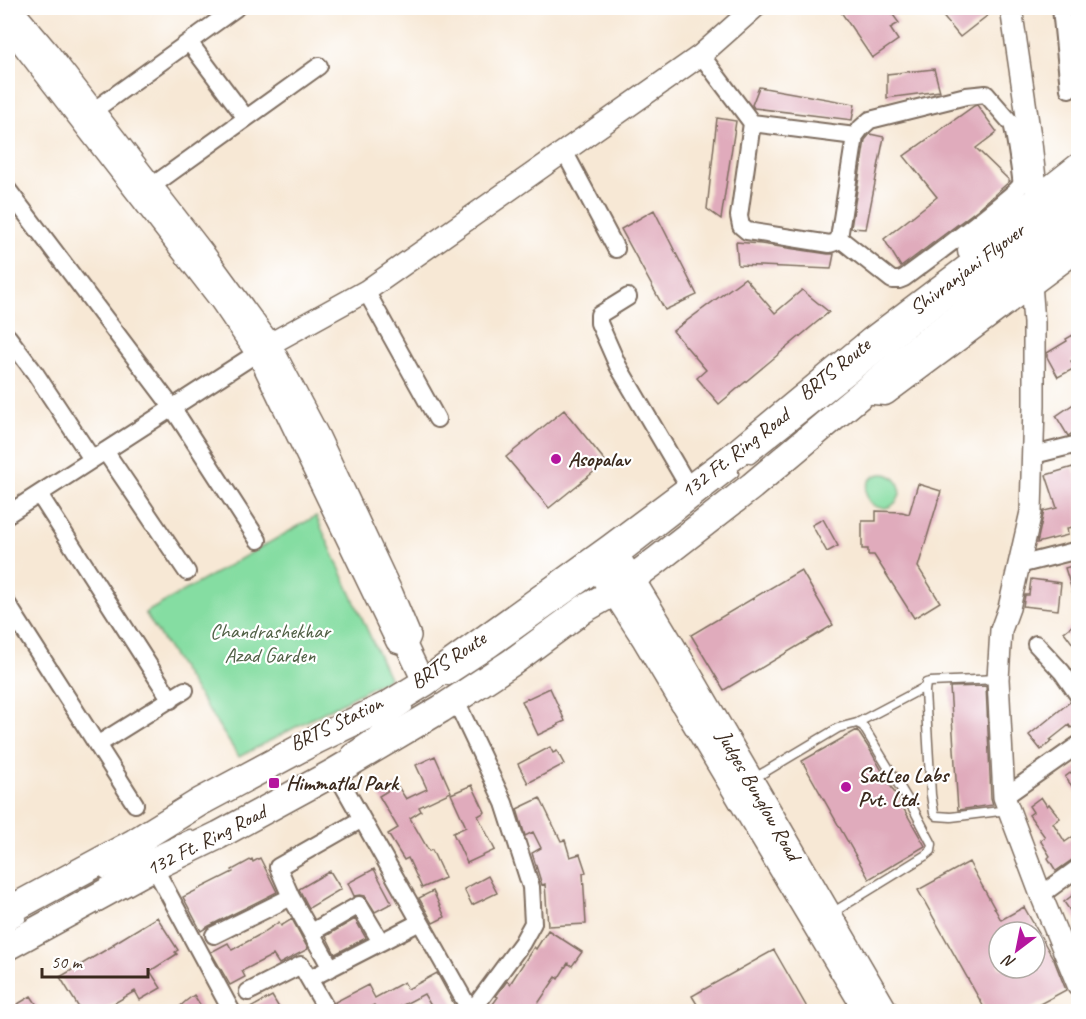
<svg xmlns="http://www.w3.org/2000/svg" width="1086" height="1019" viewBox="0 0 1086 1019" font-family="Caveat,sans-serif">
	<style>
		.green { fill: #85dda2; stroke: #608460; stroke-width: 1.5 }
		.building { fill: #e0abbc; fill-rule: evenodd }
		.lines { fill: none; stroke-linecap: round; stroke-linejoin: round }
		.service-casing { stroke: #7d6c5e; stroke-width: 11 }
		.minor-casing { stroke: #7d6c5e; stroke-width: 20 }
		.tertiary-casing { stroke: #7d6c5e; stroke-width: 24 }
		.secondary-casing { stroke: #7d6c5e; stroke-width: 27 }
		.primary-casing { stroke: #7d6c5e; stroke-width: 30 }
		.service { stroke: #fff; stroke-width: 8 }
		.minor { stroke: #fff; stroke-width: 16 }
		.tertiary { stroke: #fff; stroke-width: 21 }
		.secondary { stroke: #fff; stroke-width: 24 }
		.primary { stroke: #fff; stroke-width: 27 }
		.poi-dot { fill: #b5179e; stroke: #fff; stroke-width: 2 }
		.labels { text-anchor: middle; stroke-width: 4.5; stroke-linejoin: round; paint-order: stroke }
		.street-label { font-size: 21px; fill: #3b2a1e; stroke: #fff }
		.poi-label { font-size: 21px; font-weight: bold; fill: #3b2a1e; stroke: #fff; text-anchor: start }
		.park-label { font-size: 21px; fill: #516046; stroke: #fff }
	</style>
	<rect width="100%" height="100%" fill="#fff"/>
	<filter id="ink" filterUnits="userSpaceOnUse"><feTurbulence type="fractalNoise" baseFrequency=".0167" numOctaves="2"/><feDisplacementMap in="SourceGraphic" scale="12" xChannelSelector="R" yChannelSelector="G"/><feConvolveMatrix kernelMatrix="1 2 1 2 8 2 1 2 1" color-interpolation-filters="sRGB"/></filter>
	<filter id="wash" filterUnits="userSpaceOnUse"><feTurbulence type="fractalNoise" baseFrequency=".008" numOctaves="4" result="noise"/><feDisplacementMap in="SourceGraphic" scale="24" xChannelSelector="R" yChannelSelector="G"/><feGaussianBlur stdDeviation="1.35" result="paint"/><feColorMatrix in="noise" values="0 0 0 0 0 0 0 0 0 0 0 0 0 0 0 0 0 1.4 0 .05"/><feComposite in="paint" operator="in"/></filter>
	<g filter="url(#wash)">
		<rect width="100%" height="100%" fill="#f7e8d5"/>
		<path class="green" d="M866 491a17 17 0 1 1 34 0a17 17 0 1 1-34 0Z
			M316,516L389,678L239,757L145,613Z"/>
		<g id="blocks">
			<path class="building" d="M848,8H888L899,23L890,28L898,40L872,58L841,12Z
				M936,8H997L960,37Z
				M934,69L940,91L887,98V74Z
				M759,87L855,104L852,120L754,108L752,105Z
				M977,105L997,132L976,148L1010,181L977,210L901,267L884,239L937,197L904,156L974,106Z
				M717,118L736,121L721,219L707,209Z
				M870,134L884,137L866,229L851,228L865,140Z
				M654,210L697,295L665,310L621,229Z
				M736,242L761,244L828,254H834L831,269L738,265Z
				M745,278L775,313L802,290L829,312L719,404L697,378L706,370L673,331Z
				M1078,332V361L1077,358L1071,361L1075,368L1058,377L1047,357V353L1067,341L1066,339Z
				M1078,401V429L1068,436L1056,416Z
				M564,410L606,462L549,508L506,457Z
				M1073,467L1078,484V526L1067,528L1068,535L1037,543L1044,511L1057,508L1046,475Z
				M918,484L941,491L918,567L940,602L914,618L874,555H868V549H862V521H876V511L902,512L909,514Z
				M823,519L838,546L827,552L812,525Z
				M1078,564V603H1076L1065,568Z
				M801,570L833,625L724,690L691,635Z
				M1031,579L1061,583L1058,610L1023,606L1025,595H1029Z
				M1078,621V651L1064,632Z
				M986,686L991,798L993,805L958,810L950,687Z
				M550,688L565,721L558,724L559,725L538,735L522,701Z
				M1070,702L1074,705H1078V723L1071,728L1069,725L1050,740L1052,741L1041,750L1029,735Z
				M857,730L870,750L925,846L869,879L802,761Z
				M550,747L553,753L557,751L564,764L528,783L518,764Z
				M435,756L451,792L419,807L421,811L410,818L429,851L432,850L445,878L422,888L408,858L404,860L388,834L398,828L379,796L397,785L406,799L427,789L416,765Z
				M1078,767V794L1065,777Z
				M472,785L485,812L478,816L495,850L467,863L453,833L466,827L451,794Z
				M1041,797L1047,806L1049,804L1060,818L1053,823L1065,842L1078,833V857L1072,860L1056,871L1048,858L1050,856L1040,840L1045,837L1029,815L1033,812L1029,806Z
				M540,798L561,841L565,840L570,857L580,854L586,872L583,873L586,924L548,926L545,884L542,885L532,853L541,848L533,832L525,836L517,809Z
				M260,858L277,892L209,926L201,931L183,897L233,872L232,870L252,859L253,862Z
				M969,862L1001,920L1024,907L1054,960L1066,990L1027,1011H986L918,890ZM999,932H1035V968H999Z
				M374,869L392,903L375,912L365,896L360,895L354,896L348,883Z
				M330,871L341,889L309,908L299,889Z
				M488,876L497,893L472,905L464,889Z
				M433,891L445,917L433,923L419,898Z
				M1078,891V922L1064,902Z
				M157,917L178,950L175,952L177,954L150,971L161,988L140,1000L135,991L101,1011H81L60,977L114,945L113,944Z
				M292,919L308,949L279,964L273,955L242,971L245,977L230,985L211,952L228,943L232,950L261,934L279,922L281,926Z
				M355,919L366,938L335,954L326,936Z
				M548,930L582,952L572,966L568,963L558,979L556,977L533,1011H488L498,997L496,996L507,981L510,984L534,947L536,949Z
				M774,950L809,1011H701L692,996Z
				M437,973L455,1006L445,1011H434L424,994L392,1011H378L374,1005L363,1011H338L335,1002L368,985L375,998L404,982L408,989Z
				M194,995L204,1011H175L186,1001Z
				M31,996L41,1011H8V1010Z
				M272,996L281,1011H245Z"/>
		</g>
	</g>
	<g filter="url(#ink)">
		<use href="#blocks" fill-opacity="0" stroke="#7d6c5e" stroke-width="1.5"/>
		<g class="lines">
			<defs>
				<path id="service" d="M751,459L913,330L1078,206
					M621,561L734,473
					M998,679L930,682L926,683L925,691L931,795L934,813L937,816L951,817L1008,810
					M449,681L492,653L601,575
					M857,723L925,687
					M347,750L408,708
					M753,779L838,728L857,723L863,726L914,810L932,844L931,851L926,855L832,913
					M104,874L190,834
					M8,926L21,919"/>
				<path id="minor" d="M1061,8L1069,89
					M189,42L246,118
					M701,55L752,123L855,136L861,128L870,120L966,96L986,94L1012,124C1014,129 1022,180 1021,184C1018,191 1009,196 1004,201C972,228 938,253 904,278L899,280H892L839,238
					M93,111L236,8
					M752,123L739,216L741,226L747,231L830,244L836,242L839,238L855,136
					M564,151L616,249
					M152,186L319,66
					M8,190L172,407L258,540
					M366,291L437,419
					M628,297L599,315V323L618,366L690,489
					M8,337L35,373L92,459
					M105,451L187,572
					M1034,455L1078,444
					M39,494L171,700
					M8,514L257,353
					M1019,565L1078,550
					M8,605L135,804
					M1036,644L1062,672L1078,695
					M455,699L504,803L531,887L533,923L522,943L471,1012
					M97,745L185,690
					M335,771L471,1012
					M1004,797L1078,745
					M154,867L232,1012
					M1041,895L1078,868
					M312,932L359,905L381,942
					M214,935L291,897
					M331,968L291,897L278,867L362,819
					M309,979L420,922
					M248,992L301,965L328,1012"/>
				<path id="tertiary" d="M11,8L48,52L202,251L270,344L319,437L392,593L410,636L406,645
					M1011,8L1031,143L1037,197
					M8,26L221,301L260,358L397,642L406,645L424,683
					M1031,283L1034,323V405L1031,512L1009,608L1001,630L998,679L1004,797L1041,895L1078,985
					M260,351L270,344L366,291L701,55L754,8"/>
				<path id="secondary" d="M970,251L1078,166
					M863,391L885,393L1078,249
					M611,548L632,579L678,655L886,1012
					M592,562L614,592L645,640L861,1002"/>
				<path id="primary" d="M8,911L132,844L200,802L316,740L388,705L424,683L611,548L731,458L872,341L1078,185
					M8,946L147,870L219,835L331,774L441,709L511,663L584,609L614,592L657,560L752,486L896,365L1078,225"/>
			</defs>
			<use href="#service" class="service-casing"/>
			<use href="#minor" class="minor-casing"/>
			<use href="#tertiary" class="tertiary-casing"/>
			<use href="#secondary" class="secondary-casing"/>
			<use href="#primary" class="primary-casing"/>
			<use href="#service" class="service"/>
			<use href="#minor" class="minor"/>
			<use href="#tertiary" class="tertiary"/>
			<use href="#secondary" class="secondary"/>
			<use href="#primary" class="primary"/>
		</g>
	</g>
	<g class="poi-dot">
		<circle cx="556" cy="459" r="6"/>
		<rect x="268" y="777" width="12" height="12" rx="3"/>
		<circle cx="846" cy="787" r="6"/>
	</g>
	<g class="labels">
		<g class="street-label">
			<text transform="translate(967 269) rotate(-37)" y="7">Shivranjani Flyover</text>
			<text transform="translate(834 369) rotate(-39)" y="7">BRTS Route</text>
			<text transform="translate(735 453) rotate(-38)" y="7">132 Ft. Ring Road</text>
			<text transform="translate(448 660) rotate(-34)" y="7">BRTS Route</text>
			<text transform="translate(336 723) rotate(-26)" y="7">BRTS Station</text>
			<text transform="translate(759 795) rotate(60)" y="7">Judges Bunglow Road</text>
			<text transform="translate(206 840) rotate(-27)" y="7">132 Ft. Ring Road</text>
		</g>
		<g class="poi-label">
			<text x="568" y="466">Asopalav</text>
			<text x="858" y="782">SatLeo Labs<tspan x="858" dy="24">Pvt. Ltd.</tspan></text>
			<text x="286" y="790">Himmatlal Park</text>
		</g>
		<g class="park-label">
			<text x="270" y="638">Chandrashekhar<tspan x="270" dy="24">Azad Garden</tspan></text>
		</g>
	</g>
	<rect width="1086" height="1019" fill="none" stroke="#fff" stroke-width="30"/>
	<g transform="translate(1017 950) rotate(212)"><circle r="28" fill="#ffffff" stroke="#b1aaa5" stroke-width="1.5"/>
	<path d="M0-4.5L10 22L0 15L-10 22Z" fill="#b5179e"/>
	<text y="-9" font-size="16" font-weight="bold" text-anchor="middle" fill="#3b2a1e">N</text>
	</g>
	<path d="M42 968v9h106v-9" fill="none" stroke="#3b2a1e" stroke-width="3"/>
	<text x="51" y="968" font-size="18" fill="#3b2a1e" stroke="#ffffff" stroke-width="4.5" paint-order="stroke">50 m</text>
</svg>
